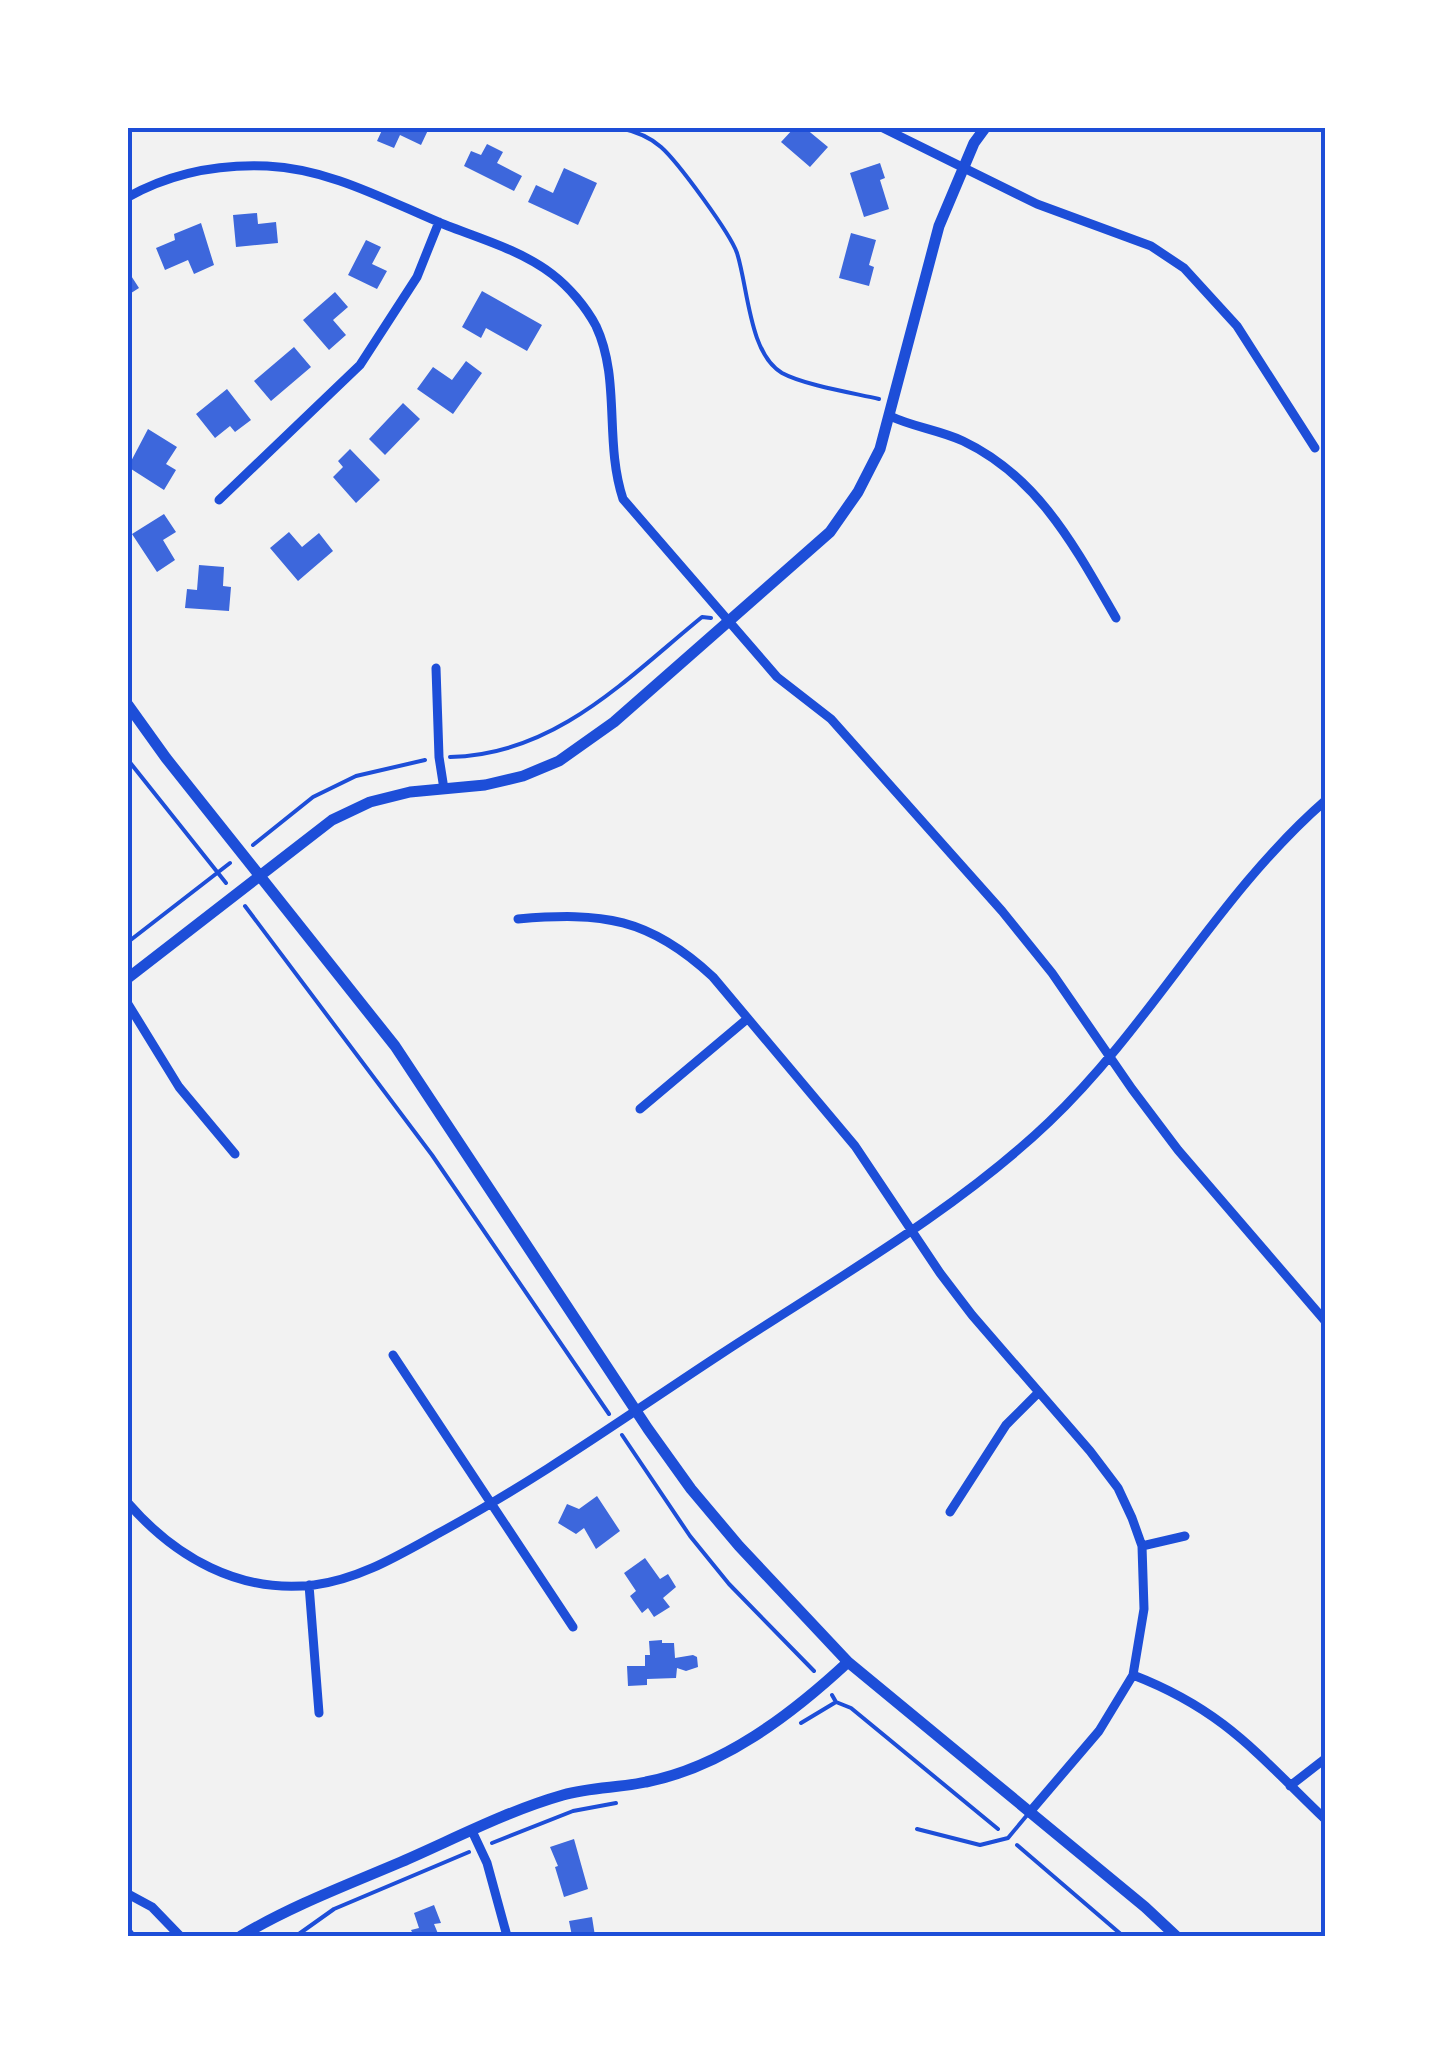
<svg xmlns="http://www.w3.org/2000/svg" width="1453" height="2064" viewBox="0 0 1453 2064" font-family="Poppins,sans-serif">
	<style>
		.building { fill: #3d67dc }
		.lines { fill: none; stroke-linecap: round; stroke-linejoin: round }
		.path { stroke: #1d4ed8; stroke-width: 4 }
		.service { stroke: #1d4ed8; stroke-width: 4 }
		.minor { stroke: #1d4ed8; stroke-width: 9 }
		.tertiary { stroke: #1d4ed8; stroke-width: 11 }
		.neatline { fill: none; stroke: #1d4ed8; stroke-width: 4 }
	</style>
	<rect width="100%" height="100%" fill="#f2f2f2"/>
	<path class="building" d="M383,128H429L421,145L400,135L394,148L377,141Z
		M794,128H805L828,147L810,167L781,142Z
		M487,144L503,152L497,163L522,176L514,191L464,166L471,151L481,155Z
		M880,163L885,178L880,180L889,209L864,217L850,173Z
		M564,168L597,183L578,225L528,202L536,185L553,193Z
		M257,213L258,224L276,222L278,243L236,247L233,215Z
		M201,223L214,265L194,274L188,260L165,270L156,248L175,240L174,234Z
		M851,233L876,240L869,265L874,267L869,286L839,278Z
		M366,240L381,247L372,264L387,271L377,289L348,275Z
		M128,271L139,288L128,295Z
		M482,291L542,325L527,351L486,328L481,338L462,327Z
		M335,292L348,307L333,320L346,335L329,350L303,320Z
		M294,347L311,367L271,401L254,381Z
		M466,361L482,373L453,414L417,389L433,367L452,380Z
		M227,389L251,420L235,432L230,426L215,438L196,414Z
		M403,403L420,419L385,455L369,439Z
		M148,429L177,447L166,464L176,470L164,490L128,467Z
		M350,449L380,480L356,503L333,477L343,467L338,461Z
		M164,514L176,532L163,540L175,560L157,572L132,534Z
		M289,532L302,547L319,533L333,551L298,581L270,548Z
		M199,565L224,567L223,586L231,587L229,611L185,608L187,589L197,590Z
		M597,1496L620,1531L596,1549L584,1528L576,1534L558,1523L567,1504L579,1509Z
		M645,1558L660,1579L668,1574L676,1587L663,1598L670,1607L654,1617L648,1608L642,1613L630,1596L636,1591L624,1573Z
		M662,1640V1643H674L675,1658L693,1655L697,1657L698,1667L686,1671L677,1668L676,1678L647,1679V1685L628,1686L627,1666H645V1655H650L649,1641Z
		M574,1839L588,1889L564,1897L555,1867L558,1866L550,1847Z
		M434,1905L441,1923L434,1924L439,1936H414L411,1930L419,1928L414,1913Z
		M592,1917L595,1936H572L569,1921Z"/>
	<g class="lines">
		<path class="path" d="M620,128C634,131 650,137 661,147C678,162 730,233 737,253C748,287 749,354 782,373C804,385 853,393 879,399
			M450,757C555,755 625,680 702,617L711,618
			M128,760L226,883
			M253,845L313,797L356,776L425,760
			M245,906L432,1155L609,1414
			M128,942L230,863
			M622,1435L690,1536L729,1584L814,1671
			M832,1695L836,1702L851,1708L998,1829
			M801,1723L836,1702
			M492,1843L573,1811L616,1803
			M1017,1845L1123,1936
			M296,1936L334,1909L469,1852"/>
		<path class="service" d="M917,1829L980,1845L1008,1838L1028,1814"/>
		<path class="minor" d="M883,128L1037,204L1151,246L1184,268L1237,326L1315,448
			M128,197C171,173 218,164 267,166C332,169 389,202 448,226C482,239 522,251 552,274C569,287 586,307 596,326C621,379 604,442 623,499L777,677L831,719L1002,911L1052,973L1132,1089L1178,1150L1326,1322
			M890,416C913,427 939,430 963,441C1039,477 1076,549 1116,618
			M219,500L360,365L417,277L439,222
			M436,668L439,757L444,789
			M518,919C602,912 649,917 713,977L855,1146L940,1273L972,1315L1090,1451L1118,1488L1132,1518L1142,1546L1144,1609L1133,1675L1099,1731L1029,1813
			M128,1004L179,1087L235,1154
			M640,1109L747,1019
			M393,1355L573,1627
			M128,1503C175,1557 239,1594 314,1585C360,1579 399,1555 439,1533C537,1480 628,1415 721,1354C829,1283 956,1211 1049,1122C1152,1024 1218,894 1326,800
			M950,1512L1006,1425L1039,1392
			M1142,1546L1185,1536
			M309,1585L319,1713
			M1133,1675C1224,1710 1258,1755 1326,1820
			M1290,1786L1326,1758
			M472,1831L487,1863L507,1936
			M128,1894L152,1907L180,1936
			M128,1932L131,1936"/>
		<path class="tertiary" d="M128,705L166,758L395,1046L648,1429L691,1489L739,1546L848,1662L1145,1907L1176,1936
			M128,978L332,820L370,802L410,792L485,785L523,776L559,761L614,722L830,532L858,492L880,449L939,226L974,143L985,128
			M241,1936C291,1906 347,1885 401,1862C454,1839 507,1811 563,1795C591,1787 619,1788 646,1782C723,1767 792,1714 848,1662"/>
	</g>
	<rect width="1453" height="2064" fill="none" stroke="#ffffff" stroke-width="260"/>
	<rect x="130" y="130" width="1193" height="1804" class="neatline"/>
</svg>
